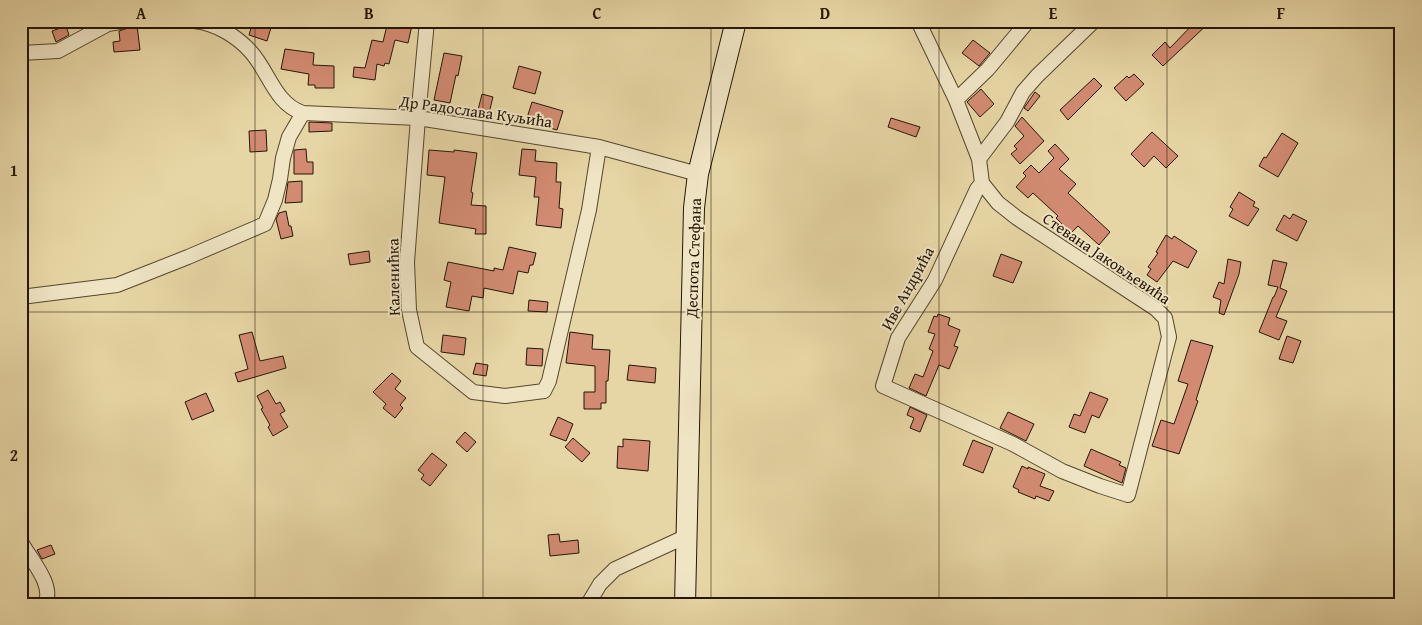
<svg xmlns="http://www.w3.org/2000/svg" width="1422" height="625" viewBox="0 0 1422 625" font-family="'Gentium Book Plus',serif">
	<style>
		.building { fill: #d28b72; stroke: #241605 }
		.lines { fill: none; stroke-linecap: round; stroke-linejoin: round }
		.street-casing { stroke: #55462d; stroke-width: 16 }
		.secondary-casing { stroke: #241605; stroke-width: 22 }
		.street { stroke: #efe4c4; stroke-width: 14 }
		.secondary { stroke: #efe4c4; stroke-width: 20 }
		.grid { fill: none; stroke: #241605; stroke-width: 1; stroke-opacity: 0.55 }
		.labels { text-anchor: middle; stroke-width: 4; stroke-linejoin: round; paint-order: stroke }
		.street-label { font-size: 16px; fill: #241605; stroke: #efe4c4 }
		.neatline { fill: none; stroke: #241605; stroke-width: 2 }
		.grid-label { font-size: 16px; text-anchor: middle; font-weight: bold; fill: #241605 }
	</style>
	<rect width="100%" height="100%" fill="#e7d6a5"/>
	<filter id="stains"><feTurbulence type="fractalNoise" baseFrequency=".004" numOctaves="4"/><feColorMatrix values="0 0 0 0 .2 0 0 0 0 .09 0 0 0 0 .02 0 0 0 .5 -.17"/></filter>
	<radialGradient id="worn" r=".72"><stop offset=".6" stop-color="#630" stop-opacity="0"/><stop offset="1" stop-color="#630" stop-opacity=".3"/></radialGradient>
	<path class="building" d="M253,21H273L267,41L249,35Z
		M388,21H413L408,43L395,40L389,64L385,63L384,66L377,64L375,80L353,77L354,67L365,68L372,40L383,42Z
		M1196,21H1211L1163,66L1152,55L1165,42L1170,48Z
		M137,25L140,50L114,52L113,42L120,41L119,31Z
		M66,26L69,35L56,42L52,31Z
		M973,40L990,53L979,66L962,53Z
		M285,49L314,53L313,65L334,66V88H315V85H308L309,74L281,69Z
		M444,53L462,56L458,76L456,75L450,103L434,100Z
		M519,66L541,72L535,94L513,88Z
		M1134,74L1144,84L1126,101L1114,88L1127,76L1129,78Z
		M1094,78L1102,86L1068,120L1060,110Z
		M981,89L994,104L980,117L967,102Z
		M1035,92L1040,96L1028,111L1024,108Z
		M482,94L493,97L488,117L477,114Z
		M532,102L563,111L557,130L526,121Z
		M1022,117L1044,141L1020,164L1011,154L1017,149L1014,146L1024,136L1015,126Z
		M891,118L920,127L916,137L888,127Z
		M309,122L332,123V131L309,132Z
		M266,130L267,151L250,152L249,131Z
		M1152,132L1178,156L1166,168L1154,156L1144,167L1131,154Z
		M1282,133L1298,143L1278,177L1259,166L1264,157L1266,158Z
		M1055,144L1069,159L1059,169L1076,184L1068,193L1110,232L1099,245L1078,226L1071,233L1056,218L1058,216L1033,193L1028,198L1016,187L1026,176L1023,173L1031,165L1039,173L1054,158L1048,151Z
		M306,149L307,162H313V174H294V150Z
		M522,149L536,150L535,161L557,163L556,182H561L559,208L563,209L561,228L536,225L539,197H534L536,177L519,175Z
		M429,150L454,152V150L477,153L471,192L473,193L471,205L486,206V234H475L476,229L439,223L445,177L427,175Z
		M302,181V202L285,203L288,182Z
		M1239,192L1255,202L1253,206L1259,209L1248,226L1229,216L1233,209L1230,207Z
		M286,211L289,226H291L293,236L281,239L276,219L279,213Z
		M1293,214L1307,221L1297,241L1276,230L1284,215L1290,219Z
		M1166,235L1172,239L1174,236L1197,251L1188,268L1173,261L1157,282L1147,275L1151,269L1148,267L1158,253L1156,252Z
		M509,247L536,253L533,265H530L528,273L518,271L513,294L484,288L483,298L472,296L469,311L446,307L451,282L444,280L448,262L494,271V268L503,270Z
		M369,251L370,262L350,265L348,254Z
		M1001,254L1022,262L1013,283L993,276Z
		M1228,259L1241,262L1239,274L1224,315L1219,313L1221,300L1213,297L1219,282L1224,284Z
		M1273,260L1287,263L1280,288L1287,291L1276,317L1287,321L1279,340L1259,332L1273,297H1274L1278,287L1268,285Z
		M529,300L548,302L547,312L528,311Z
		M938,314L950,318L948,325L960,330L954,346L958,347L949,369L939,365L926,396L909,388L915,374L923,377L933,351L929,349L935,334L928,332L934,316L937,317Z
		M252,332L260,361L283,356L286,368L238,382L235,373L248,369L239,335Z
		M570,332L593,335L592,349L610,350L608,381H606V403H601V409H584V392H595V366L566,363Z
		M443,335L466,338L464,355L441,352Z
		M1287,336L1301,341L1293,363L1279,359Z
		M1191,340L1213,346L1196,400L1198,401L1179,454L1152,446L1161,420L1174,424L1188,384L1178,381Z
		M527,348L543,349L542,366L526,365Z
		M476,363L488,365L486,376L473,374Z
		M629,365L656,368L655,383L627,380Z
		M392,373L401,381L395,389L406,398L400,405L403,408L395,418L383,408L386,404L373,392Z
		M268,390L276,404L280,402L285,411L280,414L288,427L273,436L268,427L270,425L261,409L263,408L257,396Z
		M1090,392L1108,399L1099,418L1092,415L1085,433L1069,427L1074,414L1080,416Z
		M206,393L214,411L192,420L185,402Z
		M910,407L927,415L920,432L910,428L914,418L907,415Z
		M1008,412L1034,424L1026,441L1000,428Z
		M558,417L573,424L566,441L550,435Z
		M465,432L476,442L467,452L456,442Z
		M573,438L590,453L582,462L565,447Z
		M623,439L650,441L648,471L617,468L618,446L623,447Z
		M973,440L993,448L983,473L963,465Z
		M1091,449L1121,462L1119,465L1126,468L1122,483L1084,466Z
		M432,453L447,465L430,486L421,479L424,475L418,470Z
		M1022,466L1028,469V467L1045,474L1040,486L1054,491L1049,501L1036,496L1035,499L1018,492L1019,490L1013,487Z
		M559,534L560,542L578,540L579,553L550,556L548,535Z
		M51,545L55,554L42,559L37,550Z"/>
	<g class="lines">
		<defs>
			<path id="street" d="M194,21C215,23 237,36 251,52C269,72 275,104 303,113L418,118L599,147L698,174
				M427,21L418,118L407,262L409,310L417,347L473,392L505,396L544,391L549,381L589,210L599,147
				M918,21L956,100L979,159L982,183L998,203L1017,218L1156,309L1165,318L1169,337L1128,495L1100,486L1062,471L1013,444L883,386L898,338L935,280L977,189L982,183
				M21,53L58,51L108,24L125,21
				M956,100L988,69L1028,21
				M979,159L1007,122L1023,92L1037,76L1094,21
				M21,297L117,285L188,257L265,224L275,200L280,179L283,158L289,137L303,113
				M21,542C30,559 55,585 45,604
				M588,604L600,584L615,569L687,536"/>
			<path id="secondary" d="M685,604L694,208L698,174L736,21"/>
		</defs>
		<use href="#street" class="street-casing"/>
		<use href="#secondary" class="secondary-casing"/>
		<use href="#street" class="street"/>
		<use href="#secondary" class="secondary"/>
	</g>
	<path class="grid" d="M255,21V604M483,21V604M711,21V604M939,21V604M1167,21V604M21,312H1401"/>
	<g class="labels">
		<g class="street-label">
			<text transform="translate(476 111) rotate(8)" y="6">Др Радослава Куљића</text>
			<text transform="translate(693 258) rotate(-88)" y="6">Деспота Стефана</text>
			<text transform="translate(1107 258) rotate(34)" y="6">Стевана Јаковљевића</text>
			<text transform="translate(393 277) rotate(-91)" y="6">Каленићка</text>
			<text transform="translate(907 288) rotate(-61)" y="6">Иве Андрића</text>
		</g>
	</g>
	<rect width="1422" height="625" fill="none" stroke="#e7d6a5" stroke-width="55"/>
	<rect x="28" y="28" width="1366" height="570" class="neatline"/>
	<g class="grid-label">
		<text x="141" y="19">A</text>
		<text x="369" y="19">B</text>
		<text x="597" y="19">C</text>
		<text x="825" y="19">D</text>
		<text x="1053" y="19">E</text>
		<text x="1281" y="19">F</text>
		<text x="14" y="176">1</text>
		<text x="14" y="461">2</text>
	</g>
	<rect width="100%" height="100%" filter="url(#stains)"/>
	<rect width="100%" height="100%" fill="url(#worn)"/>
</svg>
